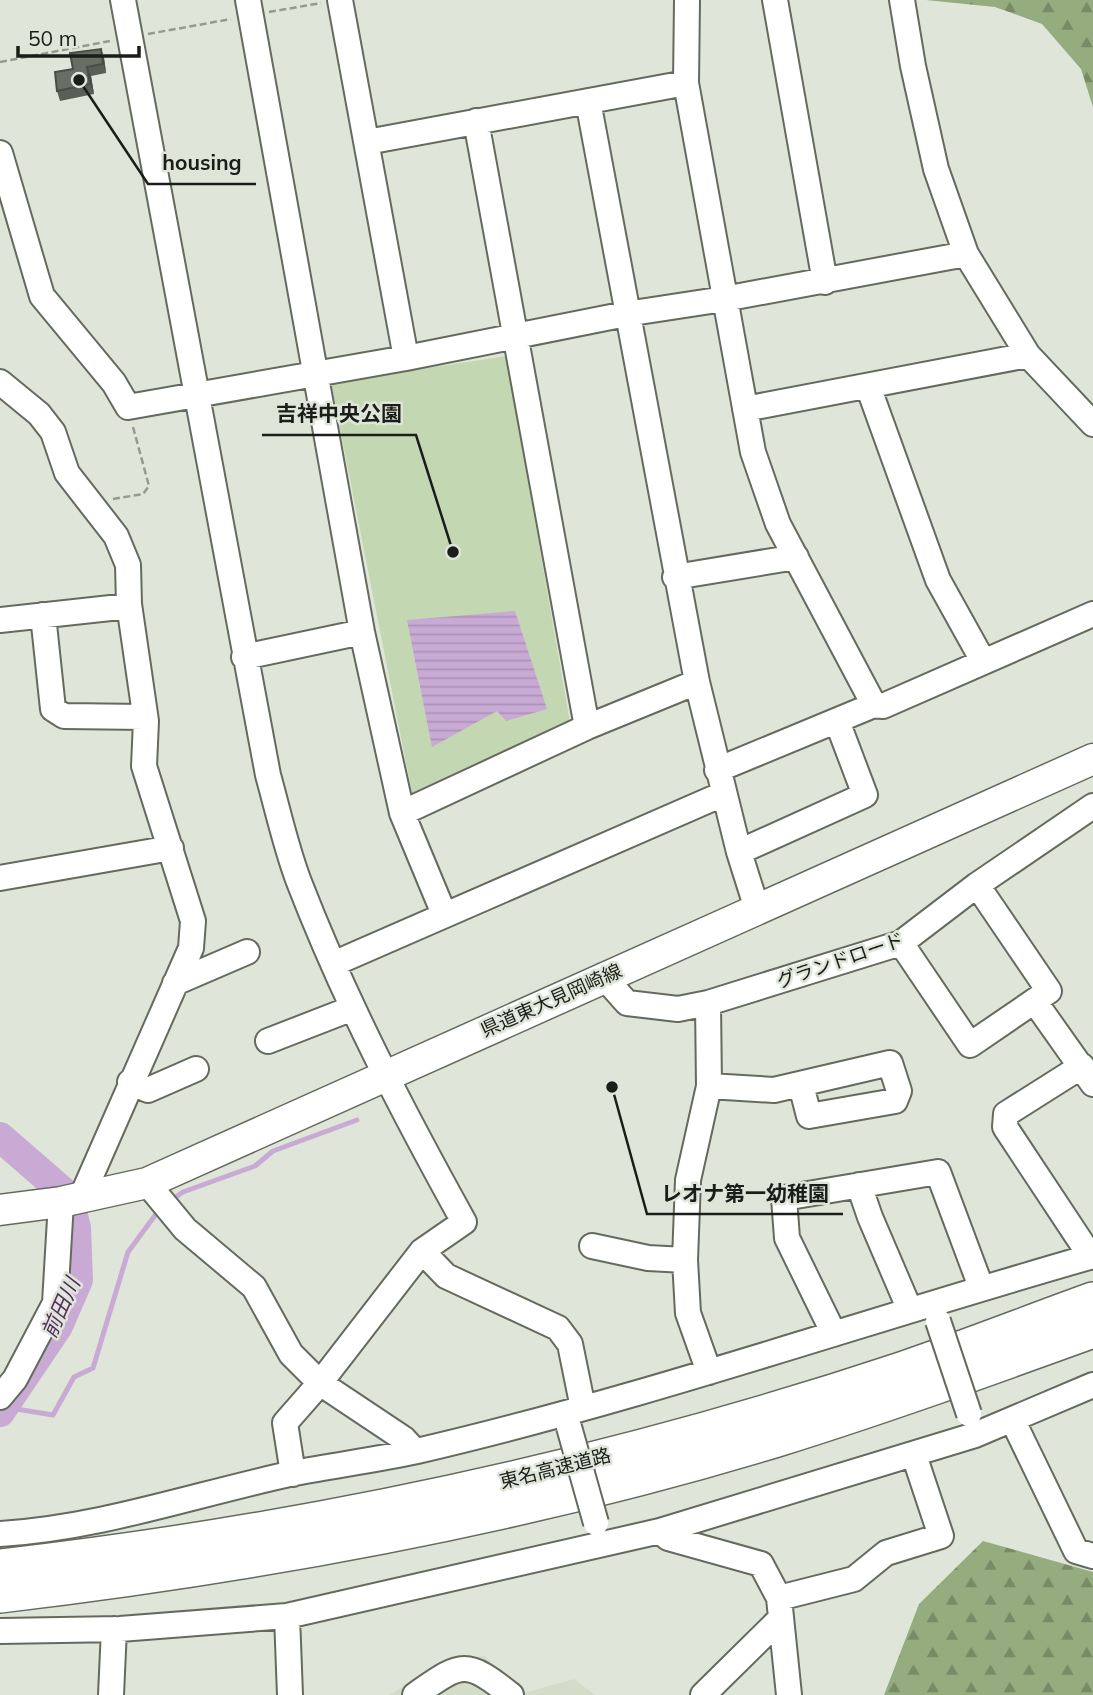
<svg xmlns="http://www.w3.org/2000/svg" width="1093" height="1695" viewBox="0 0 1093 1695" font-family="Mulish,'Noto Sans JP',sans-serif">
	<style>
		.built { fill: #d2dcc9 }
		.forest { fill: url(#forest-firs) }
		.park { fill: #c4d7b3 }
		.water { fill: url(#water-rules) }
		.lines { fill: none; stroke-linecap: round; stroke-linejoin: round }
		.stream { stroke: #c9aad5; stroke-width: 5 }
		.river { stroke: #c9aad5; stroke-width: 30 }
		.minor-casing { stroke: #656a5f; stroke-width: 28 }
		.major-casing { stroke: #656a5f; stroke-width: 33 }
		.highway-casing { stroke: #656a5f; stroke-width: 38 }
		.path { stroke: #959a90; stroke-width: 2.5; stroke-dasharray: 7 3.5; stroke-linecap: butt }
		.minor { stroke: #fff; stroke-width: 24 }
		.major { stroke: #fff; stroke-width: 30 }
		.highway { stroke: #fff; stroke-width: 35 }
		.minor-bridge-casing { stroke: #656a5f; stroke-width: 28; stroke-linecap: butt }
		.minor-bridge { stroke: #fff; stroke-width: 24 }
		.wall { fill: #595f55 }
		.shaded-wall { fill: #494d45 }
		.building { fill: #686e63; stroke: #494d45; stroke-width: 2 }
		.labels { text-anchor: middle; stroke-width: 5; stroke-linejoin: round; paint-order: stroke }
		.street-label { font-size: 19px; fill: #1a1d18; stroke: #dfe6d9 }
		.water-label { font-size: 21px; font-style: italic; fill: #532c62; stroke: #dfe6d9 }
		.leader { fill: none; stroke: #1a1d18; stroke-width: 2.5 }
		.callout-dot { fill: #1a1d18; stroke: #dfe6d9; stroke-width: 2.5 }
		.callout-label { font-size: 21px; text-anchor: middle; font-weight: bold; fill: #1a1d18; stroke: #dfe6d9; stroke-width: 5; stroke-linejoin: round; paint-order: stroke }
	</style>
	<defs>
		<pattern id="forest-firs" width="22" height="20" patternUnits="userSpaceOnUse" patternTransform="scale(1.75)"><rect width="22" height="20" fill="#95ac7e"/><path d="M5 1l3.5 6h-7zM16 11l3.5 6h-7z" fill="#798b66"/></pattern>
		<pattern id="water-rules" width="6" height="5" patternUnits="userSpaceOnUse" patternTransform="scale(1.75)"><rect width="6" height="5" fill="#c9aad5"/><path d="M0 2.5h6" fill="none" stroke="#ac92b6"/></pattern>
	</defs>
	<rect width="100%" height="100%" fill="#dfe6d9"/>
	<path class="built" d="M485,1656L524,1693L574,1679L595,1695H388L455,1659Z"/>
	<path class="forest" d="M926,0H1093V107L1081,69L1042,24L995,7Z
		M983,1541L1093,1572V1695H884L919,1604Z"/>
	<path class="park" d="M506,356L570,722L412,793L331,383Z"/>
	<path class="water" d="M515,611L547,709L506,721L497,711L432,747L407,620Z"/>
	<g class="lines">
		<path class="stream" d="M169,1202L183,1192L255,1166L273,1151L357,1120
			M4,1407L53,1415L74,1377L93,1368L128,1252L159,1210"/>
		<path class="river" d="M0,1137L68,1196L76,1228L78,1280L58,1326L0,1412"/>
		<defs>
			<path id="minor" d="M123,0L268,775C278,811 286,848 299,882C345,1001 403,1112 464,1222L422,1251L320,1383L285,1423L293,1474
				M248,0L362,632L402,813L444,914
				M340,0L406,358
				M687,0L686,83L753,452L778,524L874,705
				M775,0L825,282
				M902,0L913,66L936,169L966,254L1028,355L1093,424
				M588,101L697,682L739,852L757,909
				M476,121L587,727
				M367,142L686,83
				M0,153L42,296L114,383L128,407L406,358L626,314L724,299L966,254
				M0,382L39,414L53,432L67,473L116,536L128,565L129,604L146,721L144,766L193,921L191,948L82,1196
				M868,386L938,580L983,661
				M745,409L1028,355
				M675,577L796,557
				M43,615L53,709L64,716L145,717
				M0,620L129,606
				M244,657L362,632
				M717,770L874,705L883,706L1093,614
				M402,813L587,727L697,682
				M739,852L865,795L837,721
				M0,878L171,848
				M901,943L970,1045L1049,991L977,885
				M333,964L723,794
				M603,976L627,1003L678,1009L708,1003L901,943L977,885L1093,806
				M175,983L247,952
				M1035,1002L1093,1084
				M708,1003L709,1086L688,1180L685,1260L688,1313L709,1372
				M268,1041L353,1008
				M1082,1066L1006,1114L1005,1127L1091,1257
				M130,1082L148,1090L196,1069
				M709,1086L774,1090L890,1063L899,1091L895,1101L809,1116L801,1085
				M147,1183L185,1229L254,1287L291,1354L320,1383L404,1439L415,1451
				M859,1185L870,1217L909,1308
				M592,1246L648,1258L685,1260
				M422,1251L446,1276L558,1328L570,1344L583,1408
				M834,1334L787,1238L784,1198L938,1172L981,1287
				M0,1397L15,1379L55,1303L61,1202
				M1013,1421L1076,1551L1093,1556
				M660,1531L975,1435L1093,1385
				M0,1534C100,1528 196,1494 294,1473C335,1465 376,1460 417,1451C645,1398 868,1320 1093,1256
				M779,1598L854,1579L886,1553L941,1536L914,1455
				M287,1616L290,1695
				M0,1631L120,1629L287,1616L660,1531L668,1538L761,1564L779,1598L789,1695
				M111,1695L114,1629
				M415,1695C461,1663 465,1658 511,1695
				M703,1695L779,1620"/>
			<path id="major" d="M0,1210L61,1202L147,1183L1093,759"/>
			<path id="highway" d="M0,1567C306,1532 609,1467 901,1370C966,1348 1029,1323 1093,1300
				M0,1595C262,1564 524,1516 777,1439C883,1406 988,1368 1093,1330"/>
		</defs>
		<use href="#minor" class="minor-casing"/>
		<use href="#major" class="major-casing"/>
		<use href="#highway" class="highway-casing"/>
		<path class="path" d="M269,12L321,3
			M148,34L231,19
			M0,62L110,41
			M113,499L143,494L149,486L133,427"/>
		<use href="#minor" class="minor"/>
		<use href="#major" class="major"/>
		<use href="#highway" class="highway"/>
		<defs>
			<path id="minor-bridge" d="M938,1321L969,1414
				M569,1427L596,1523"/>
		</defs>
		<use href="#minor-bridge" class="minor-bridge-casing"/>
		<use href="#minor-bridge" class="minor-bridge"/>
	</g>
	<path class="wall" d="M101,49L104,58L106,73L91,76L94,94L60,101L57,91L73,69Z"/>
	<path class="shaded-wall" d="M101,49L104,58L106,73L103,64Z
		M87,67L91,76L94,94L90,84Z"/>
	<path class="building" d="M101,49L103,64L87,67L90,84L57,91L55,72L73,69L70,53Z"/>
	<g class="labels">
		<g class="street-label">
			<text transform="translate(840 960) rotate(-19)" y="7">グランドロード</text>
			<text transform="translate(551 1000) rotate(-24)" y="7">県道東大見岡崎線</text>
			<text transform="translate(555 1468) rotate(-14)" y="7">東名高速道路</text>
		</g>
		<g class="water-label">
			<text transform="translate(61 1308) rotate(-66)" y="7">前田川</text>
		</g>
	</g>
	<path class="leader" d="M79 80L148 184H256M453 552L416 435H262M612 1087L647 1214H843"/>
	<g class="callout-dot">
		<circle cx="79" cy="80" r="7"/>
		<circle cx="453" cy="552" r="7"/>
		<circle cx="612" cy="1087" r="7"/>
	</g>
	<g class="callout-label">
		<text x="202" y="170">housing</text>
		<text x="339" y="421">吉祥中央公園</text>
		<text x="745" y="1201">レオナ第一幼稚園</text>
	</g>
	<path d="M18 46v10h121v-10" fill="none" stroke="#1a1d18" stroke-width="3.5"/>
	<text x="28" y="46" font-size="21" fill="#1a1d18" stroke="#dfe6d9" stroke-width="5" paint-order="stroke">50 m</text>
</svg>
